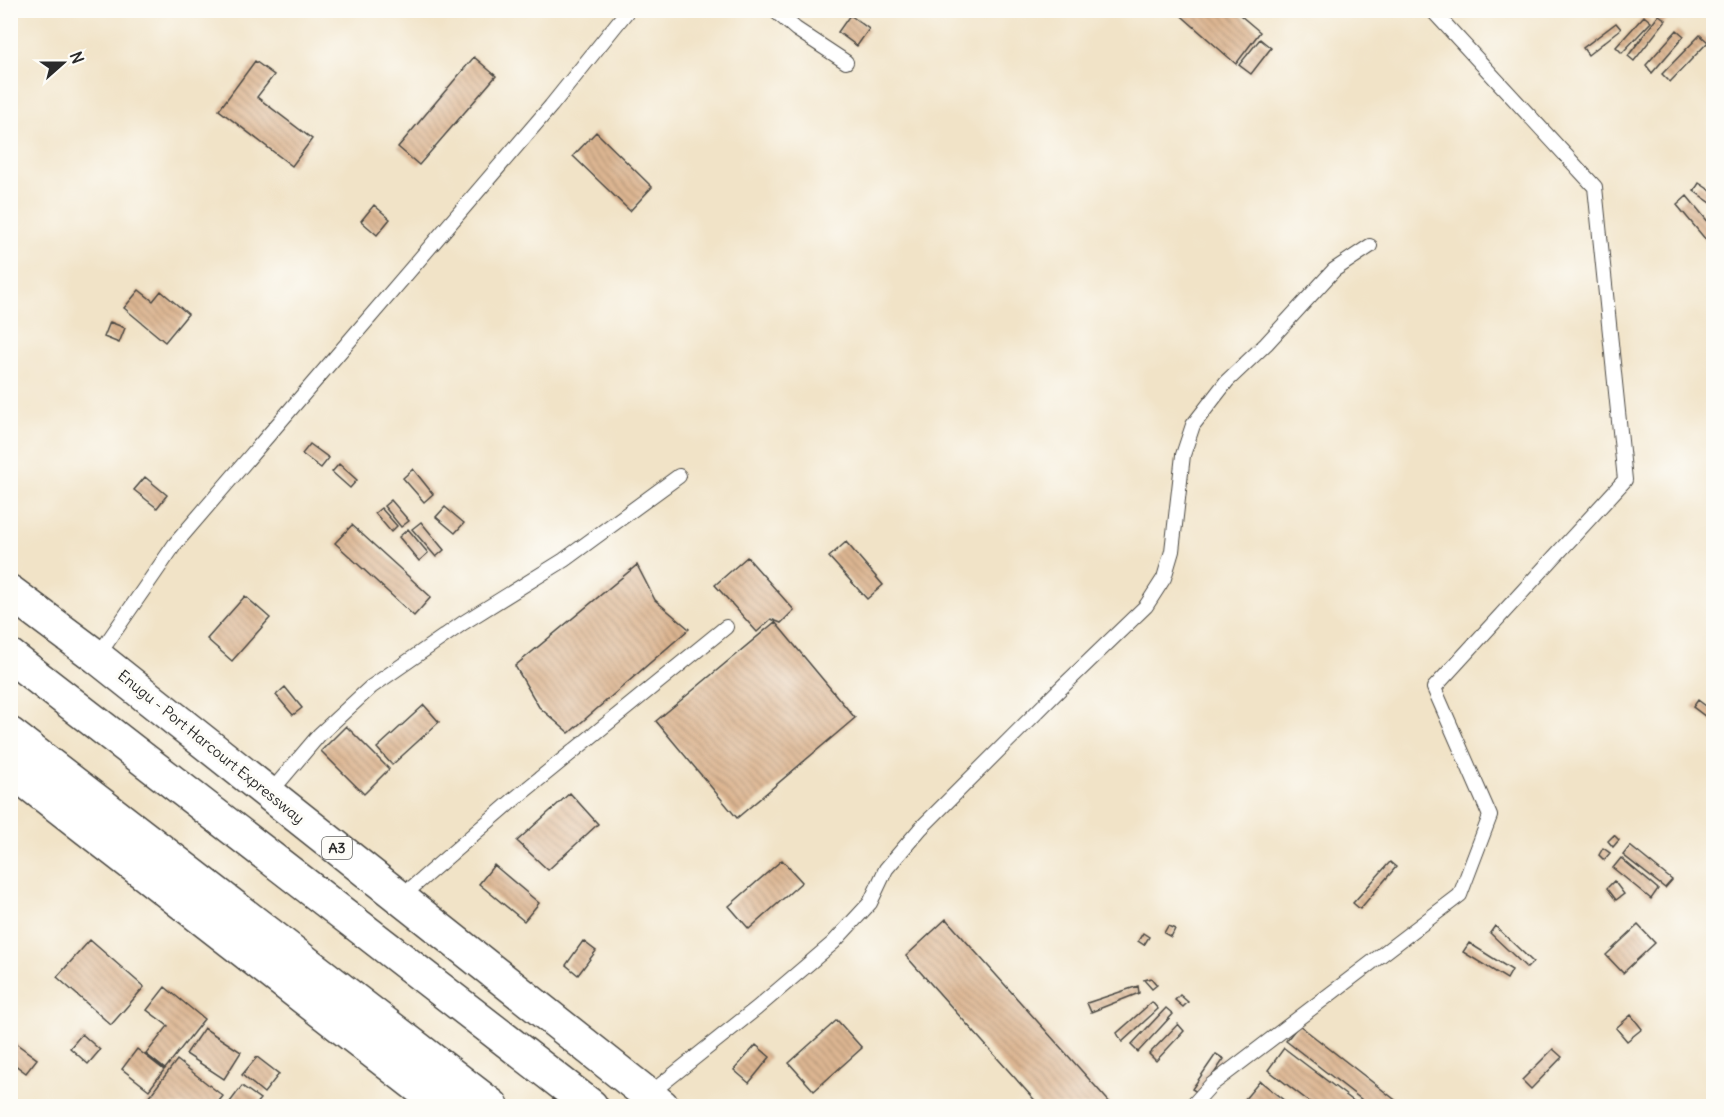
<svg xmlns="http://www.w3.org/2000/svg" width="1724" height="1117" viewBox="0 0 1724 1117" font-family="Delius,sans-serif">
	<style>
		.building { fill: url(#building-back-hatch) }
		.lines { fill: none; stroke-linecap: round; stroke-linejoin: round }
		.service-casing { stroke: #494742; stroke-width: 16 }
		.primary-casing { stroke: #494742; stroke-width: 36 }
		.trunk-casing { stroke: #494742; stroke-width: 36 }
		.service { stroke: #fff; stroke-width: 14 }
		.primary { stroke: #fff; stroke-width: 33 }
		.trunk { stroke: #fff; stroke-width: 33 }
		.labels { text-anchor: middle; stroke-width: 6; stroke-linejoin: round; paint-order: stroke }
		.shield { fill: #fdfcf7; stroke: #6a6a68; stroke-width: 1.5 }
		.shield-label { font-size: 14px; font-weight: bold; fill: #2b2b2b }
		.street-label { font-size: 15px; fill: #2b2b2b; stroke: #fdfcf7 }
	</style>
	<defs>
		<pattern id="building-back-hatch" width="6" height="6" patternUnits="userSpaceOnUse" patternTransform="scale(1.5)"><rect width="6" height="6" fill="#ddb692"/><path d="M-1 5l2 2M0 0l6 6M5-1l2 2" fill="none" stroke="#b39477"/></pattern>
	</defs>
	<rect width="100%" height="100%" fill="#fdfcf7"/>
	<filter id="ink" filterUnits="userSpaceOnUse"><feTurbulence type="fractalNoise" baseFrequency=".0167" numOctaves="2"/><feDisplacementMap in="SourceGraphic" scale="12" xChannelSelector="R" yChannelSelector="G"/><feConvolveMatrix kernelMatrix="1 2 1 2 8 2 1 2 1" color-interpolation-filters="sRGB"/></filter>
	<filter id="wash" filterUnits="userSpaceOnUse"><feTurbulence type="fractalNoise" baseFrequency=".008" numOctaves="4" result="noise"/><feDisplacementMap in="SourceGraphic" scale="24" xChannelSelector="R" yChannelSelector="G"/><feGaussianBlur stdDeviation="1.35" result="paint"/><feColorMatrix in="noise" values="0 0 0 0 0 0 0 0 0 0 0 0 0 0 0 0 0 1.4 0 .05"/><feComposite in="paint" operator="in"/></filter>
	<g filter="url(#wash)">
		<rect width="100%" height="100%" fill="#f1e3c7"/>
		<g id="blocks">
			<path class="building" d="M1175,10H1234L1260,32L1236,64Z
				M850,15L869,29L857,46L838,32Z
				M1659,15L1666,20L1634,61L1628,56Z
				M1644,16L1651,22L1622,53L1616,47Z
				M1616,23L1621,29L1588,55L1583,48Z
				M1677,30L1684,36L1652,73L1646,65Z
				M1700,35L1708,42L1670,82L1662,74Z
				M1260,39L1271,48L1251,74L1239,65Z
				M474,57L496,76L419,165L398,147Z
				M255,61L274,75L257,97L312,139L292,166L219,110Z
				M596,132L652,187L630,211L573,156Z
				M1699,183L1714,193V205L1694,191Z
				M1687,196L1714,229V233L1706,240L1677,205Z
				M374,205L390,219L377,235L361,221Z
				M139,290L153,301L161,291L188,314L165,342L124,308Z
				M110,322L125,328L119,343L104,337Z
				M310,444L329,458L321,468L302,454Z
				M339,464L357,480L350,488L332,472Z
				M413,469L433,494L424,502L403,478Z
				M145,477L167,495L157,508L134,490Z
				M391,500L409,521L401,527L384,506Z
				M445,507L464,523L455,533L436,517Z
				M381,508L397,526L391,532L375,513Z
				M421,522L444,550L436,557L412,529Z
				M352,525L431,597L414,616L335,543Z
				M408,529L428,553L419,561L399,537Z
				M846,542L883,585L867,599L829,557Z
				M747,557L794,610L781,623L771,619L757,632L715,585Z
				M637,565L655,600L689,629L569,733L539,707L515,666Z
				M245,596L270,618L232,661L207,639Z
				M775,622L855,718L737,818L656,721Z
				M285,687L302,708L293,715L276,695Z
				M1698,700L1714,712V723L1693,707Z
				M424,705L439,722L392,765L377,748Z
				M346,726L389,769L364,794L321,751Z
				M570,793L598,824L548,870L517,841Z
				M1614,835L1619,840L1613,847L1608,841Z
				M1630,846L1672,880L1665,888L1623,855Z
				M1603,848L1610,853L1604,860L1599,855Z
				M1621,858L1658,889L1651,899L1613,868Z
				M782,860L802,882L749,929L729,906Z
				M1390,862L1396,867L1360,909L1353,903Z
				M494,865L539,903L524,921L479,884Z
				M1614,881L1624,894L1616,900L1607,888Z
				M946,919L1113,1106H1040L906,956Z
				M1638,925L1655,943L1623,973L1606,955Z
				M1168,926L1175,929L1171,937L1164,933Z
				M1495,926L1533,962L1527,968L1490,933Z
				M1143,933L1149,937L1144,945L1138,941Z
				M90,940L144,987L111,1025L57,977Z
				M583,941L596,951L578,975L566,965Z
				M1469,943L1512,970L1507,979L1463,952Z
				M1151,978L1157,985L1152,989L1144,980Z
				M1138,986L1139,993L1091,1012L1087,1003Z
				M165,987L204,1019L165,1069L146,1054L168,1026L147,1010Z
				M1180,995L1188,1002L1183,1007L1175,1000Z
				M1152,1002L1158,1009L1122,1042L1117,1033Z
				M1166,1008L1173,1014L1138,1052L1131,1045Z
				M1631,1015L1642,1029L1627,1041L1616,1028Z
				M837,1020L862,1048L814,1091L789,1063Z
				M1178,1024L1184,1031L1156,1061L1149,1054Z
				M1299,1025L1403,1106H1370L1286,1041Z
				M204,1028L241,1052L224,1079L186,1054Z
				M82,1034L100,1050L88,1064L70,1048Z
				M10,1039L37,1059L26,1073L10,1061Z
				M756,1045L770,1057L749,1083L734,1070Z
				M1284,1048L1360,1106H1315L1268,1070Z
				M137,1049L164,1070L149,1090L122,1069Z
				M1553,1049L1562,1057L1531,1089L1522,1080Z
				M1216,1054L1224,1059L1200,1094L1192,1089Z
				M257,1057L279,1074L264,1093L242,1075Z
				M177,1060L223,1096L215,1106H142Z
				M1260,1081L1291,1106H1239Z
				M242,1086L260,1099L254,1106H227Z"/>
		</g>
	</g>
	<g filter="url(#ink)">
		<use href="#blocks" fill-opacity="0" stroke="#494742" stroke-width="1.5"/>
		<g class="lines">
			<defs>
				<path id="service" d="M774,10L796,29L846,62
					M97,657L175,544L551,106L628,10
					M269,794L319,735L371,687L463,623L564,560L679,476
					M400,898L512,801L726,627
					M648,1095L757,1008L833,943L870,903L886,869L921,828L1060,689L1146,606L1164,578L1172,551L1183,455L1193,425L1227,381L1266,344L1334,270L1370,246
					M1192,1106L1211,1085L1460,895L1490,816L1434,688L1625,480L1595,187L1432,10"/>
				<path id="primary" d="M10,592L97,657L662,1106
					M10,769L443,1106"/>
				<path id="trunk" d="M10,656L591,1106
					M10,734L492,1106"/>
			</defs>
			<use href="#service" class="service-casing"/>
			<use href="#primary" class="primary-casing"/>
			<use href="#trunk" class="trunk-casing"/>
			<use href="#service" class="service"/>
			<use href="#primary" class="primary"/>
			<use href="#trunk" class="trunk"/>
		</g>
	</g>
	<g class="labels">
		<rect class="shield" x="322" y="837" width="30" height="22" rx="4.5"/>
		<g class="shield-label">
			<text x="337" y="853">A3</text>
		</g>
		<g class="street-label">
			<text transform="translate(211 747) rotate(39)" y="5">Enugu - Port Harcourt Expressway</text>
		</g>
	</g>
	<rect width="1724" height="1117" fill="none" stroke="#fdfcf7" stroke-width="36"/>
	<g transform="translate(63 63) rotate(69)" stroke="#fdfcf7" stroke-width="4.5" paint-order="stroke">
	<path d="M0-4.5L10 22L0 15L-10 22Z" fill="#2b2b2b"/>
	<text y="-9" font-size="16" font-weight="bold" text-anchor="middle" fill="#2b2b2b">N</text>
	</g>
</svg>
